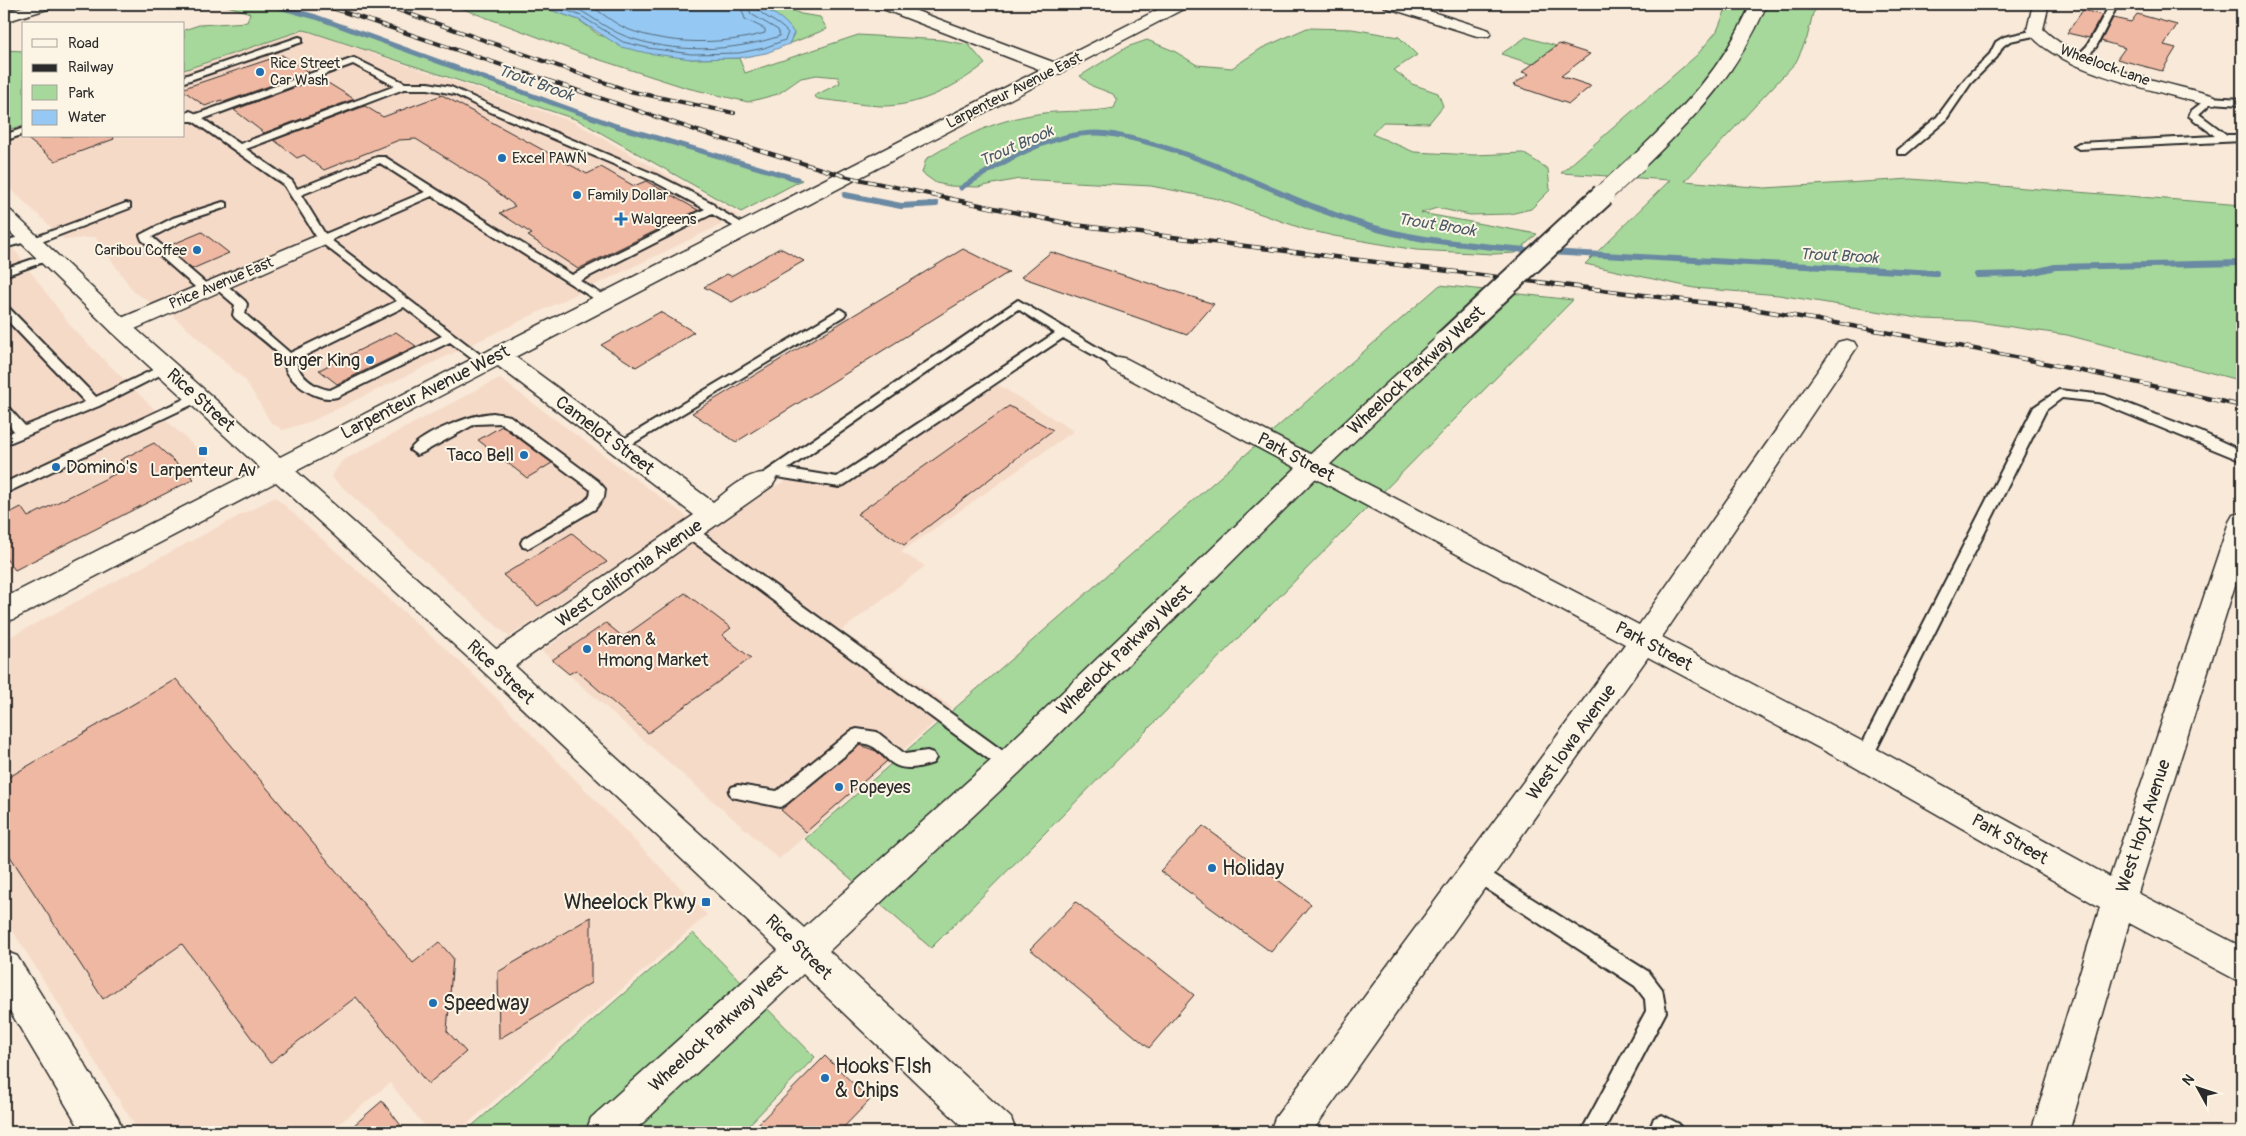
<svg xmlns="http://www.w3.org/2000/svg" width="2246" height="1136" viewBox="0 0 2246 1136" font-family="Pangolin,sans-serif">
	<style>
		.built { fill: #f6dac8 }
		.green { fill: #a5d89a; stroke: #688262 }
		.water { fill: #95c8f2; stroke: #6b89a2 }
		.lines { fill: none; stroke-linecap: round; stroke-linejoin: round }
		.shore { stroke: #556a7b; stroke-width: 1 }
		.stream-far1 { stroke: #6b89a2; stroke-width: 5 }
		.stream { stroke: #6b89a2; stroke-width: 6 }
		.building { fill: #eeb8a2; stroke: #2b2b2b }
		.lane-casing { stroke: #2b2b2b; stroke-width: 4 }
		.street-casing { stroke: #2b2b2b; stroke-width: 3 }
		.secondary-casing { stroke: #2b2b2b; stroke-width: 3 }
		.lane { fill: #fcf5e5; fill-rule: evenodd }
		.street { fill: #fcf5e5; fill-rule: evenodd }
		.secondary { fill: #fcf5e5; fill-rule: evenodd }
		.rail-far1-casing { stroke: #2b2b2b; stroke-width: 4 }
		.rail-casing { stroke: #2b2b2b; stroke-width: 4.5 }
		.rail-far1 { stroke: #fcf5e5; stroke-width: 2.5; stroke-dasharray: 8; stroke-linecap: butt }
		.rail { stroke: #fcf5e5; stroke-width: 3; stroke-dasharray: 9; stroke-linecap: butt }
		.secondary-bridge-far1-casing { stroke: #2b2b2b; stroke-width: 20; stroke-linecap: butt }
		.secondary-bridge-casing { stroke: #2b2b2b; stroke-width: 26; stroke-linecap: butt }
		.secondary-bridge-far1 { stroke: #fcf5e5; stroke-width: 18 }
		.secondary-bridge { stroke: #fcf5e5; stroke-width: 22 }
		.poi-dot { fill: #1f6fb2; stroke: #fcf5e5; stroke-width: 2 }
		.labels { text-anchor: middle; stroke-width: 4; stroke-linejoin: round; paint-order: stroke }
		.far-poi-label { font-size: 15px; fill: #2b2b2b; stroke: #fcf5e5; text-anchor: start }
		.far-street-label { font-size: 15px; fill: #2b2b2b; stroke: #fcf5e5 }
		.far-water-label { font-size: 16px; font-style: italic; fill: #4b5a67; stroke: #fcf5e5 }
		.poi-label { font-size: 18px; fill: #2b2b2b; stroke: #fcf5e5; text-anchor: start }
		.street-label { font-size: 18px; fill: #2b2b2b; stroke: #fcf5e5 }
		.near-poi-label { font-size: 21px; fill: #2b2b2b; stroke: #fcf5e5; text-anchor: start }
	</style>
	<rect width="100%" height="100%" fill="#f9e9d8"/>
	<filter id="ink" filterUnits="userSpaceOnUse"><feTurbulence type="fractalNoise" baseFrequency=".02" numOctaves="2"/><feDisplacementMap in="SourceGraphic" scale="10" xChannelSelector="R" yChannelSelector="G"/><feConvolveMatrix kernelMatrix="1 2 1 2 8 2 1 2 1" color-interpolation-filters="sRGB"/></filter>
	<g filter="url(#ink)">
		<path class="built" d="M303,30L574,122L739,216L312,421L283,430L271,423L246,381L173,316L134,292L95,237L65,240L4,183V132L24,126V136H184V71Z
			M4,241L16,252L73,329L152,407L216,466L4,575Z
			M499,378L689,518L509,637L331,477L342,461Z
			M987,378L1074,431L901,552L925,566L841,631L952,707L779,859L542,651L766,490L791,479L833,488Z
			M275,497L467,668L707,915L458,1132H429L390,1083L329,1132H139L4,917V640Z"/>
		<path class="green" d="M221,4H269L316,17L616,126L802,180L741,212L578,120L308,31L303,30L184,70V30L199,25L247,22L250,13Z
			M450,4H534L579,20L599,35L691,59L739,58L745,73L858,35L942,40L969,45L985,64C955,87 919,107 880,106C859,105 839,101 818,99L814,96L840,83L838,77L817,75L801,78L778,94L748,102L687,88L591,57Z
			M753,4H777L801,14L820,17L827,29L789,44L794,33L771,11Z
			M1728,4H1822L1813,13L1807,38L1796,62L1685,181L1765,188L1911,179L2242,205V381L2067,335L1971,321L1924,319L1779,295L1694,288L1585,264L1670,180L1561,173L1697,55L1717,31Z
			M1307,28L1352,29L1399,37L1417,55L1394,70L1412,84L1438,93L1443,106L1429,123L1383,122L1372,134L1414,152L1474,155L1523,153L1548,169L1550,190L1531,209L1510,214L1470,215L1437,208L1421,213L1537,234L1516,253L1493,254L1416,250L1334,236L1304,229L1218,199L1151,186L1019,179L978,187L950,186L936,183L922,173L926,159C966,135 997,119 1044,113C1068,110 1091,113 1114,108L1117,101L1113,94L1092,86L1080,76L1127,47L1147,40L1174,51L1197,65L1232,68L1262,48Z
			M1526,37L1556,46L1532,64L1501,54Z
			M4,50L24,51V125L4,131Z
			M1440,285L1573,300L931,948L805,839Z
			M693,933L815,1057L742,1132H465Z"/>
		<path class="water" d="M534,4H753C770,11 784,17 794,33L789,44L766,53L739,58L691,59L647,53L621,47L579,20Z"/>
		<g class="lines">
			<path class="shore" d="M551,4L581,16L623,42L648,48L691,54L739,53L764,48L785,40L788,33C779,21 760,17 754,4
				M568,4C588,13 604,28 625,36C672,54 733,52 780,36L778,30L751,14L747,4
				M588,4C601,12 613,23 627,29C668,45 724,45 765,33V29L745,19L740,4"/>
			<path class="stream-far1" d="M268,4L316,17L616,126L797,179
				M961,188C1000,163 1049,133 1097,133C1113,133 1130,138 1146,142C1195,155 1241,176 1288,196
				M845,195L849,196"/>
			<path class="stream" d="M845,195L901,206L936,204
				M1285,195C1315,208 1346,220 1378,229C1429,243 1483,246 1536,251
				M1548,252L1936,273
				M1977,275L2026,274L2055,267L2242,263"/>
		</g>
		<path class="building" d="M2083,10L2102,15L2089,38L2067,33Z
			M2137,14L2177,25L2164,45L2176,48L2162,71L2117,59L2125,48L2101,41L2113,18L2131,22Z
			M1559,44L1590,54L1561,76L1591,86L1569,104L1513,85L1529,74L1522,72Z
			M282,55L309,72L224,102L221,100L205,106L184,91V88Z
			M320,78L354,99L264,133L234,110Z
			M442,95L587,174L601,167L634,186L646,181L698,210L578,269L528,236L532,234L500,213L515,206L486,183L416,139L399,140L324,170L304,155L297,158L274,140L365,106L383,117Z
			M24,136H113L114,139L55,161Z
			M202,232L229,253L192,269L166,247Z
			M780,248L804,261L732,302L704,287L727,274L731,276Z
			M963,249L1009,272L736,442L692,413Z
			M1051,252L1214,304L1187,335L1021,277Z
			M660,312L694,332L636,367L601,345Z
			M396,332L416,346L337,384L319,370Z
			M1009,406L1053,430L904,545L857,514Z
			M502,426L552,463L527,478L478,440Z
			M154,443L194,479L15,570L4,556V516L21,507L28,517L127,468L120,460Z
			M572,533L607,562L538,606L503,575Z
			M685,593L731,628L722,635L751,658L648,733L576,670L569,674L552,660L606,623L623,637Z
			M176,679L413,963L439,942L453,958L447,1031L466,1052L428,1084L356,997L270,1063L182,944L103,999L4,847V780Z
			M860,745L876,751L887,761L806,832L781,810Z
			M1203,826L1311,904L1271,952L1160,871Z
			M1076,902L1194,995L1149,1048L1030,949Z
			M591,917V983L499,1039L498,972Z
			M825,1056L870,1100L839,1132H750Z
			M382,1101L406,1132H346Z"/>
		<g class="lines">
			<defs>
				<path id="lane" d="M1144,4H1156L1172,11L1165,13Z
					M2108,8L2115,10L2096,47L2083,60H2077L2075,58L2087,46Z
					M2036,30L2039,31V35L2010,41L2003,46L1997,57L1971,83L1945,121L1906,154H1898V150L1937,117L1965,79L1990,54L1996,42L2004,37Z
					M299,37L302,38V42L184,82V76Z
					M354,58L405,83H428L451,87L492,106L661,177L712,203L716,208L752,229L750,231H742L712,214L580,281L608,298L610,301L608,304L604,305L432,196L331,240L490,362L488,365H480L450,342L337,397C319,402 296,387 287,372C285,368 284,362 282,358C271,344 249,330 235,318L233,315L235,305L214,287V281H222L245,301L247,304L245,314L290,353L397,301L319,241L284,185L193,121H184V115L190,111L197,114ZM353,64L395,86L240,144L203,119ZM404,89H428L454,94L486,110L653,181L705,209L572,275L385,157H377L297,189L292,181L246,149ZM380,163L425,192L325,234L301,195ZM404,307L442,336L330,390C315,388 298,376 296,360Z
					M2209,97L2242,99V105L2211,103L2199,114L2227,135H2242V141L2079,149L2074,146L2079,143L2215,136L2189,116L2191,111Z
					M24,128V134L4,141V135Z
					M223,202L227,203V207L181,222L152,237L210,287L212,290L206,294L202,293L142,240L140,235L173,218Z
					M126,203L130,204V208L36,244H28L26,242L4,248V241L27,235L33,238Z
					M48,254L52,255V259L4,276V269Z
					M1018,300L1125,364L1123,367H1115L1063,338L844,485L839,487L777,477L768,483H758L756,480L758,477ZM1018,309L1055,333L837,477L788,469Z
					M4,306L8,307L96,397L161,366L166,365L172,369L99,406L4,445V436L14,431L4,419V407L9,408L25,426L85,402L4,317Z
					M840,309L846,313L844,316L624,449H614L612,446Z
					M2059,390L2105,395L2201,432L2242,451V461L2098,402L2062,398L2046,410L1870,762L1864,764L1858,762L1855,757L1858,752L2034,407Z
					M197,393L204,397L202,400L4,494V483Z
					M493,413L510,416L598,481L605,489L604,497L595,509L528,548L523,547L521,543L523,539L585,501L590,496L591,490L501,423L475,424L422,453L417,455L410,450C421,433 473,414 493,413Z
					M689,526L694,527L1014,759L1017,764L1014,769L1008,771L1002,769L684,535L682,531L684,527Z
					M857,729L877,732L905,754L927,751L933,753L936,758L933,763C881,781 891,745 860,743L786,804L780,807L732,797L729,792L732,787L738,785L777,791L851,731Z
					M1477,864L1649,972L1662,989L1666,1012L1603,1132H1581L1646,1011L1645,999L1635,986L1470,878L1468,872L1470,866Z
					M1662,1115L1679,1124L1682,1132H1654L1651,1126L1654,1118Z"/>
				<path id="street" d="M32,4H56L54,7L4,22V12Z
					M876,4H898L1061,65L1064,69L1061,73H1049L878,7Z
					M1383,4H1407L1489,30L1491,33L1489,36H1477L1385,7Z
					M2033,4H2049L2043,29C2084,69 2162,81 2215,96L2218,100L2215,104H2203C2156,90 2055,71 2027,30Z
					M323,233L330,235L333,239L330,243L128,332L120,334L112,332L109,327L112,322Z
					M1846,340L1854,342L1857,347L1662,637L1875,748L2110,877L2229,522L2233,515L2242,513V563L2138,893L2242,947V983L2129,923L2069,1132H2031L2100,907L1853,766L1648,657L1312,1132H1270L1275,1118L1625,644L1111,369L1107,364L1111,359L1119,357L1127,359L1639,625L1838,342Z
					M498,348L506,350L713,502C729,490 751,468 772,474L776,480L772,486L505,673L495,677L485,673L480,665L485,657L694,515L490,360L486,355L490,350Z
					M4,951L17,956L118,1118L123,1132H82L4,1001Z"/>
				<path id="secondary" d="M1169,4H1189L1187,7L296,471L505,657L804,928L997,755L1304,460L1436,338L1444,336L1452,338L1455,343L1452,348L1322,472L1019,773L829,951L1011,1118L1016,1132H968L803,974L633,1132H586L591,1118L778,950L485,673L276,482L14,619L4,622V598L260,468L112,332L4,226V209L11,211L128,322L280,457Z
					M1751,4H1767C1737,74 1698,114 1645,166H1631L1628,162L1631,158C1683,108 1721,71 1751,4Z"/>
			</defs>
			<use href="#lane" class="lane-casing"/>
			<use href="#street" class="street-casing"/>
			<use href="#secondary" class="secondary-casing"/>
			<use href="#lane" class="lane"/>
			<use href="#street" class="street"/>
			<use href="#secondary" class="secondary"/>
			<defs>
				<path id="rail-far1" d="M320,4L716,137L848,177L938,196
					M381,4L629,91L734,113"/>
				<path id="rail" d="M932,195L1075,225L1740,307C1909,334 2076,368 2242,406"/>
			</defs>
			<use href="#rail-far1" class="rail-far1-casing"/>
			<use href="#rail" class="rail-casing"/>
			<use href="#rail-far1" class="rail-far1"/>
			<use href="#rail" class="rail"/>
			<defs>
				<path id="secondary-bridge-far1" d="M1601,196L1638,162"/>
				<path id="secondary-bridge" d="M1444,343L1603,195"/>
			</defs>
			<use href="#secondary-bridge-far1" class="secondary-bridge-far1-casing"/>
			<use href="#secondary-bridge" class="secondary-bridge-casing"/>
			<use href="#secondary-bridge-far1" class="secondary-bridge-far1"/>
			<use href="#secondary-bridge" class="secondary-bridge"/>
		</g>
	</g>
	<g class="poi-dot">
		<circle cx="260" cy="72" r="5"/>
		<circle cx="502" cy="158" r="5"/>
		<circle cx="577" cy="195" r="5"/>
		<path d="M618.5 211.5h5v5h5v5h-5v5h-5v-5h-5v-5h5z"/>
		<circle cx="197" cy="250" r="5"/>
		<circle cx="370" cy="360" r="5"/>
		<rect x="198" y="446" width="10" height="10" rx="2.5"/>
		<circle cx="524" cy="455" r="5"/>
		<circle cx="56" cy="467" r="5"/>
		<circle cx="587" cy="649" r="5"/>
		<circle cx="839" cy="787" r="5"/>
		<circle cx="1212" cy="868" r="5"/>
		<rect x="701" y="897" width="10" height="10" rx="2.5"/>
		<circle cx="433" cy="1003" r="5"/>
		<circle cx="825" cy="1078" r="5"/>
	</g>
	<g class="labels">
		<g class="far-poi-label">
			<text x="270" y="68">Rice Street<tspan x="270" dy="17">Car Wash</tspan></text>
			<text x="512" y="163">Excel PAWN</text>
			<text x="587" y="200">Family Dollar</text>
			<text x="631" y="224">Walgreens</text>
			<text x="187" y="255" text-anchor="end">Caribou Coffee</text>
		</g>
		<g class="far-street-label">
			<text transform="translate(2105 65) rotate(20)" y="5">Wheelock Lane</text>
			<text transform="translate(1014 90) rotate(-27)" y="5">Larpenteur Avenue East</text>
			<text transform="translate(221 283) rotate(-23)" y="5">Price Avenue East</text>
		</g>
		<g class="far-water-label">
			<text transform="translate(536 82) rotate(20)" y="6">Trout Brook</text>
			<text transform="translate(1016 145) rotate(-24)" y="6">Trout Brook</text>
			<text transform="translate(1437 224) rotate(9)" y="6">Trout Brook</text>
			<text transform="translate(1839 255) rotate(3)" y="6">Trout Brook</text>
		</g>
		<g class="poi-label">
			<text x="360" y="366" text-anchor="end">Burger King</text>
			<text x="514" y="461" text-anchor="end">Taco Bell</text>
			<text x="66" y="473">Domino's</text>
			<text x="203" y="476" text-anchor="middle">Larpenteur Av</text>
			<text x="597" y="645">Karen &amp;<tspan x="597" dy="21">Hmong Market</tspan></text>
			<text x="849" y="793">Popeyes</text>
		</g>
		<g class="street-label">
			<text transform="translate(1416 370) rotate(-43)" y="6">Wheelock Parkway West</text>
			<text transform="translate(425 392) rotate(-27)" y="6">Larpenteur Avenue West</text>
			<text transform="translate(201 400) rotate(42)" y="6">Rice Street</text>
			<text transform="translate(605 435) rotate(37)" y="6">Camelot Street</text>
			<text transform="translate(1296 457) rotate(28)" y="6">Park Street</text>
			<text transform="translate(629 573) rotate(-35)" y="6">West California Avenue</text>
			<text transform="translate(1654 646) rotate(28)" y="6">Park Street</text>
			<text transform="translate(1124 650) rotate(-44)" y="6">Wheelock Parkway West</text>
			<text transform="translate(501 672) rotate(43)" y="6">Rice Street</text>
			<text transform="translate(1571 742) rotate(-54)" y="6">West Iowa Avenue</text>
			<text transform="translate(2143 826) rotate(-72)" y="6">West Hoyt Avenue</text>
			<text transform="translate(2010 839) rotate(29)" y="6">Park Street</text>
			<text transform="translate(799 947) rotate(44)" y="6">Rice Street</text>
			<text transform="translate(718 1028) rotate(-42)" y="6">Wheelock Parkway West</text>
		</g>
		<g class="near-poi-label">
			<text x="1222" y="875">Holiday</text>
			<text x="696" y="909" text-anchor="end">Wheelock Pkwy</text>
			<text x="443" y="1010">Speedway</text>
			<text x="835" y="1073">Hooks FIsh<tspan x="835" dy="24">&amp; Chips</tspan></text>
		</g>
	</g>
	<rect width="2246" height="1136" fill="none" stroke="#fcf5e5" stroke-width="20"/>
	<rect x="10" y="10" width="2226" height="1116" fill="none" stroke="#2b2b2b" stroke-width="2" filter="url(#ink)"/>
	<rect x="22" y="22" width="162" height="115" fill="#fcf5e5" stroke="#a8a49b"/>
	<rect x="32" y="39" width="25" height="8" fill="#fcf5e5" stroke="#a8a49b"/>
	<text x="68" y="48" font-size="15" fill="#2b2b2b">Road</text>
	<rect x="32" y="64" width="25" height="8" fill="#2b2b2b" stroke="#a8a49b"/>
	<text x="68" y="72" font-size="15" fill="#2b2b2b">Railway</text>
	<rect x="32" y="85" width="25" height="15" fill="#a5d89a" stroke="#a8a49b"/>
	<text x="68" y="98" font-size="15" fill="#2b2b2b">Park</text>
	<rect x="32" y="110" width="25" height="15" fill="#95c8f2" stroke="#a8a49b"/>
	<text x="68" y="122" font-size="15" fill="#2b2b2b">Water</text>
	<g transform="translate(2198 1088) rotate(310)" stroke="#fcf5e5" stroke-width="4" paint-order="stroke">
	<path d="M0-4L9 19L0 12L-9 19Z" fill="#2b2b2b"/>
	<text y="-8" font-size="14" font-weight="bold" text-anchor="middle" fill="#2b2b2b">N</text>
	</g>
</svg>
